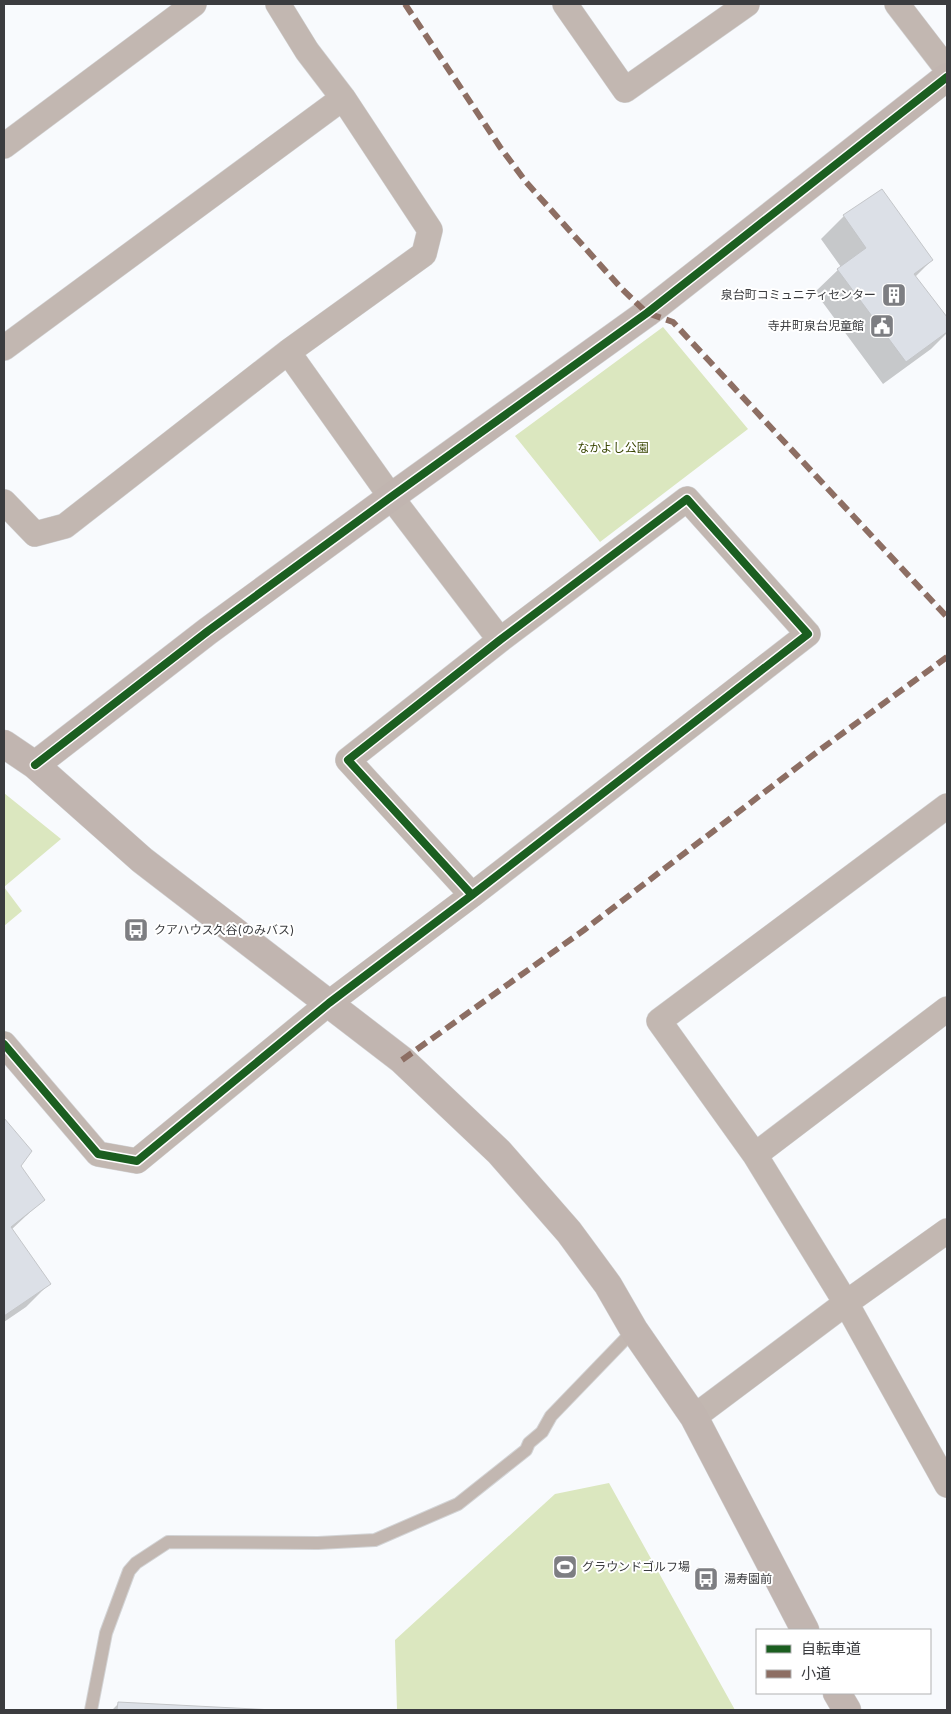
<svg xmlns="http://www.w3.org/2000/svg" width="951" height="1714" viewBox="0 0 951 1714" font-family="Inter,'Noto Sans JP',sans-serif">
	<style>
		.green { fill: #dbe7bf }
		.shadow { fill: #0003 }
		.building { fill: #dce0e7; stroke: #c4c6c9 }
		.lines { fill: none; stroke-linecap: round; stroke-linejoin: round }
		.lane-casing { stroke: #d3d4d6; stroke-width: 14 }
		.street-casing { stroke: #d3d4d6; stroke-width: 26 }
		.secondary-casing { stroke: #d3d4d6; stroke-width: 29 }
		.lane { stroke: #c2b7b1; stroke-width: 12 }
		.street { stroke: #c2b7b1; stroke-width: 25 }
		.secondary { stroke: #c1b5b0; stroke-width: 28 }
		.quiet { stroke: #8d6e63; stroke-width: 6; stroke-dasharray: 12 6; stroke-linecap: butt }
		.cycleway-casing { stroke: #fff; stroke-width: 11 }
		.cycleway { stroke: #1b5e20; stroke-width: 8 }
		.labels { text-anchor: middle; stroke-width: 4; stroke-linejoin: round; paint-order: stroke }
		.poi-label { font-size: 12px; fill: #3b3c3f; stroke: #fff; text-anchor: start }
		.park-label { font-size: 12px; fill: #384500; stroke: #fff }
	</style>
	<rect width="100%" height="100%" fill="#f8fafd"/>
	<path class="green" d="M663,327L748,429L600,542L515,436Z
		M4,793L61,839L4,887L22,911L4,926Z
		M609,1483L735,1710H397L395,1640L555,1494Z"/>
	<path class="shadow" d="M844,216L932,260L915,277L947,319V333L931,349L883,384L815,292L841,267L821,239Z
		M4,1120L30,1151L19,1166L43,1200L11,1230L49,1284L26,1307L4,1322Z
		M118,1704L253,1710H112Z"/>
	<path class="building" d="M882,189L933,260L914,274L947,317V332L906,362L837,269L866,248L843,215Z
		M4,1118L32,1151L21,1166L45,1200L11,1227L51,1284L4,1316Z
		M118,1702L274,1710H117Z"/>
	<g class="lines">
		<defs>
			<path id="lane" d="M91,1710L106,1633L129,1571L136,1563L168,1542L318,1543L375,1540L458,1504L526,1450L529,1443L542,1432L551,1416L634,1330"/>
			<path id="street" d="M565,4L625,90L747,4
				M897,4L947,69
				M4,146L194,4
				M4,348L343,98
				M288,352L391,497L500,640
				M4,502L35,534L65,526L288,352L424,254L430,230L343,98L307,51L278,4
				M947,1009L755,1155L846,1303L947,1485
				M4,1044L98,1154L137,1161L329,1003L472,895L808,634L687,499L500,640L348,760L472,895
				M755,1155L659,1021L947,806
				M694,1417L846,1303L947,1231"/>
			<path id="secondary" d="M4,744L35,765L142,860L402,1060L499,1152L569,1232L608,1285L634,1330L694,1417L805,1630
				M35,765L208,631L391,497L647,313L947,77
				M837,1693L847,1710"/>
		</defs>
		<use href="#lane" class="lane-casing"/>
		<use href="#street" class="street-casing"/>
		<use href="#secondary" class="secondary-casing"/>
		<use href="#lane" class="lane"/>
		<use href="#street" class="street"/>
		<use href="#secondary" class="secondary"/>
		<path class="quiet" d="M405,4L500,147L526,182L621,288L647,313L673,322L947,617
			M402,1060L584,930L817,752L947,657"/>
		<defs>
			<path id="cycleway" d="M35,765L208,631L391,497L647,313L947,77
				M4,1044L98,1154L137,1161L329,1003L472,895L808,634L687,499L500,640L348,760L472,895"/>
		</defs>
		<use href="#cycleway" class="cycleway-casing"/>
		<use href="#cycleway" class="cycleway"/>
	</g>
	<defs>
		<symbol id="building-square" viewBox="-11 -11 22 22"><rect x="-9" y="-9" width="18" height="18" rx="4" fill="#7d7e82" stroke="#fff"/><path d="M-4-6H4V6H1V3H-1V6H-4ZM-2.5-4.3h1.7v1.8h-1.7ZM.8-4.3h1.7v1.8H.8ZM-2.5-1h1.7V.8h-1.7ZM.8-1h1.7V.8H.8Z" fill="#fff"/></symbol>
		<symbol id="civic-square" viewBox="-11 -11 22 22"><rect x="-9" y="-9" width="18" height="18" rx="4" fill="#7d7e82" stroke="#fff"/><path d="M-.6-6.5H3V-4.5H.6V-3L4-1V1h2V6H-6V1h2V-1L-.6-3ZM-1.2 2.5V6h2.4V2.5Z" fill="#fff"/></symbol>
		<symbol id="bus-square" viewBox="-11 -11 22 22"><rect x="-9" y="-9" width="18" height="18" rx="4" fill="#7d7e82" stroke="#fff"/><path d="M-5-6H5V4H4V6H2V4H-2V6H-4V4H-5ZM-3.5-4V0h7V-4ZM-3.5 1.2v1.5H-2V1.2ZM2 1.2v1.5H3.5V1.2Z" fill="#fff"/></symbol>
		<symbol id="stadium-square" viewBox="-11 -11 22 22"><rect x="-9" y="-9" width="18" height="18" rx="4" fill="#7d7e82" stroke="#fff"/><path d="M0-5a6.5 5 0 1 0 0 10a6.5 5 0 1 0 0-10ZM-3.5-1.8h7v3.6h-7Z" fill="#fff"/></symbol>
	</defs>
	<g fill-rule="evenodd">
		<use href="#building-square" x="880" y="281" width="28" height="28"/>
		<use href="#civic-square" x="868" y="312" width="28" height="28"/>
		<use href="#bus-square" x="122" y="916" width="28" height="28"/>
		<use href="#stadium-square" x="551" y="1553" width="28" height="28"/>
		<use href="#bus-square" x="692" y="1565" width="28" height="28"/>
	</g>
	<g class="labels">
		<g class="poi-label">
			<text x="876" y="299" text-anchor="end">泉台町コミュニティセンター</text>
			<text x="864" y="330" text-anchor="end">寺井町泉台児童館</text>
			<text x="154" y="934">クアハウス久谷(のみバス)</text>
			<text x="582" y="1571">グラウンドゴルフ場</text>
			<text x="724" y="1583">湯寿園前</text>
		</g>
		<g class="park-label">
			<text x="613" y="452">なかよし公園</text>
		</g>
	</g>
	<rect width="951" height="1714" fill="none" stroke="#3b3c3f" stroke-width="10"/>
	<rect x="756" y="1629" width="175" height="65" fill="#ffffff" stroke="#b1b1b2"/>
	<rect x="766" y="1645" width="25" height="8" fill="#1b5e20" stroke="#b1b1b2"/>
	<text x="801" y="1654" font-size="15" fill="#3b3c3f">自転車道</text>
	<rect x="766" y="1670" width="25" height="8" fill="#8d6e63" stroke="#b1b1b2"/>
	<text x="801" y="1679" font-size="15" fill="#3b3c3f">小道</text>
</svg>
